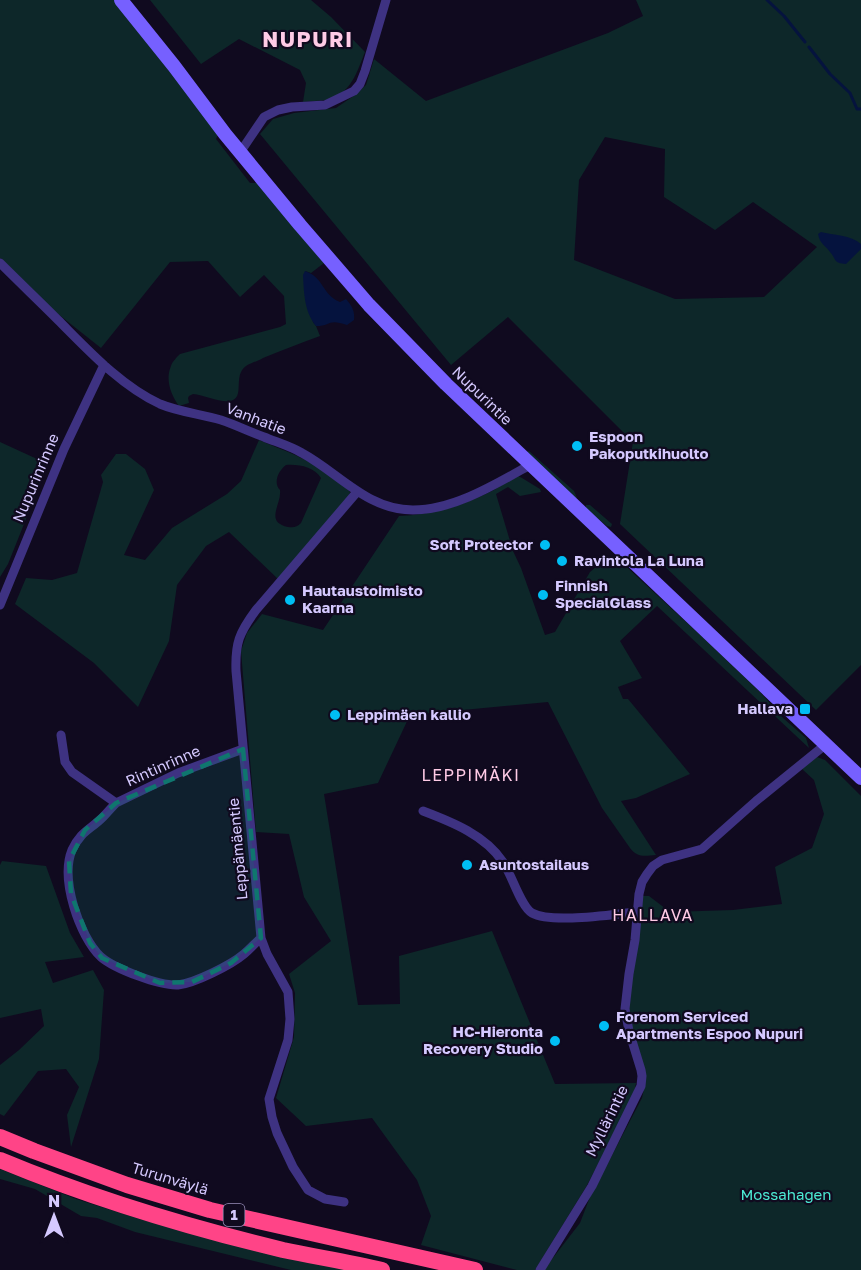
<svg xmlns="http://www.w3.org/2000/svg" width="861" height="1270" viewBox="0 0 861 1270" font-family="'Golos Text',sans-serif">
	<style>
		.green { fill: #0d2729; fill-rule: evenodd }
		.water { fill: #05133e }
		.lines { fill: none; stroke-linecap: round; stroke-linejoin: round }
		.stream { stroke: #05133e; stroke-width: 3 }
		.minor { stroke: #3e3282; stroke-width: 9 }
		.secondary { stroke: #7660ff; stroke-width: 14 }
		.motorway { stroke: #ff4487; stroke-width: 16 }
		.marked { fill: #0f766e; fill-opacity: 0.2; stroke: #0f766e; stroke-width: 4.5; stroke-dasharray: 12 8; stroke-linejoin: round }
		.poi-dot { fill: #00bef4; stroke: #100a1f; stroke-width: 2 }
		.labels { text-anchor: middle; stroke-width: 4.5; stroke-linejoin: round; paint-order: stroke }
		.shield { fill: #100a1f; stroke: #9a90bc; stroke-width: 1.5 }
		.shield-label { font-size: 14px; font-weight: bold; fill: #d5c9ff }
		.street-label { font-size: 15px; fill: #d5c9ff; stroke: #100a1f }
		.poi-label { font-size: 15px; font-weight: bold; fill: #d5c9ff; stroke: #100a1f; text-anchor: start }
		.park-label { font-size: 15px; fill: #4ce8d3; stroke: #100a1f }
		.neighbourhood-label { font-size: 16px; letter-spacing: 1.5px; fill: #ffcbe6; stroke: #100a1f }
		.district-label { font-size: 21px; font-weight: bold; letter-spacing: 1.5px; fill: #ffcbe6; stroke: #100a1f }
	</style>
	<rect width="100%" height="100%" fill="#100a1f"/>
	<path class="green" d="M0,0H114L159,56L218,135L216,139L250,183H257L324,263L311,273L305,271L313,322L316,326L320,336C301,343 282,350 263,358C258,361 251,363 246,366C232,376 246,398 230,401C221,403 204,395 193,394L189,396L188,398L189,403L179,406C171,395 165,380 171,366C172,362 177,357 180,354L280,327L286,324L284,296L264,275L240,297L208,261L170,262L101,348L48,306L1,258L0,260Z
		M150,0H311L331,17L365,52C357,72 351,94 327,100C319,101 311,101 303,102L306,83L300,70L239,39L201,64Z
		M636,0H861V665L816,710L620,524L633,442L508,317L451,365L260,134L273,119L294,113L336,108L355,95L366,85L374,59L426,101L608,33L643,16ZM605,137L665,149L664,197L715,230L753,202L817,247L764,297L675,299L574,260L579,180Z
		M259,440C290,453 328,466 350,492L349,497L278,579L229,532L206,546L177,585L169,641L138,707L94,663L15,604L26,578L52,580L77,573L103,482L101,475L116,454H126L145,469L154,490L124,555L145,560L172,528L227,494L241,481ZM286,465C299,464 314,467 321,478L301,523C297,527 294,528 288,527C264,522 282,504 280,490C273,483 278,471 286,465Z
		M0,442L48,464L8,564L0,577Z
		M529,451L574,491L577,498H575L527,452Z
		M518,476L522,478L540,489L541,492L520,496L508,487L496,494L513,551L521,568L545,635L555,632L590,572L609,556L614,561L618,559L710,644L760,692L783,718L806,738L809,748L657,606L620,641L642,678L618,687L623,699H628L633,705L690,774L636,798L621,801L656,855C644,856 638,858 630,848L602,808L548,702L410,715L378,783L324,794L358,1005L400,1004L399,956L492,931L555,1084L636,1083L633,1098L586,1187L535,1270H517L421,1245L431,1216L417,1180L372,1118L306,1126L276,1098L294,1037L295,993L289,974L331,941L304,897L289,834L256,832L241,651L247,633L262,614L323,630L399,516C431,515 465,505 494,490C502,486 509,478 518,476Z
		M586,505H590L612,524L611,527L607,526L586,509Z
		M817,757L825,760L861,796V1270H544L549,1263L580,1223L590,1197L642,1098L645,1084L630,1024L629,1009L641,896H649L670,912L733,910L782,904L775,867L812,848L824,814L814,780L801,768Z
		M2,861L46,866L70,933L84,957L45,962L53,983L93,970L104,990L99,1059L71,1147L67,1115L79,1087L66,1069L38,1071L4,1116L0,1114V1065L19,1050L44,1026L41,1009L0,1018V865Z
		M0,1169L76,1199L143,1220L353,1270H291L135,1232L97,1218L81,1216L35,1189L0,1179Z"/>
	<path class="water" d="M821,232C833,235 851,235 861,244V249L846,264C833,263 837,260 830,252C824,244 820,244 818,234Z
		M305,271C325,278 321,294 340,302L346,299C352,306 355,311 354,320L347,325C328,318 331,326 316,326C304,311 304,293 303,275Z"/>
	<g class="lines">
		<path class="stream" d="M767,0L784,16L805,42
			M809,47L830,74L850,93L857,109H861"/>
		<path class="minor" d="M241,151L264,117L278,110L292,107L325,105L354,91L360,84L365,71L386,0
			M0,263C19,282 39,301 58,320C88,350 121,386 160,404C179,412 201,414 221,420C236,425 250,432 264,437C276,442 290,446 302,453C339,473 367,510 413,510C454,510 496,484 530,465
			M0,605L64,449L104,365
			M61,735L65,762L72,772L116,803L178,773L243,749
			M116,803C111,808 107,813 103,817C90,830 81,831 72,850C60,879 79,936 101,957C115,969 160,986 178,985C195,983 231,965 244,954C250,949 255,943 261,938
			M423,811C452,822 485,835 503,862C512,875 521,907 532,913C552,924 614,914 637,912
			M344,1202L325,1199L308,1190L293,1167L277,1133L272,1117L269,1099L288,1040L290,1019L288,992L267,954L261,938L236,671C235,643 239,633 256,610L357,492
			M540,1270L592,1186L641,1086L642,1076L641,1070L629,1031L625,1009L629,974L635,940L639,894L642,882L647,874L653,866L662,860L702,849L756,801L825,745"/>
		<path class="secondary" d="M121,0L174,66L225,134L300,225L369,305L446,384L861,778"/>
		<path class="motorway" d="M0,1137L34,1151L127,1185L210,1210L475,1270
			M0,1160C91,1198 187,1227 283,1250C316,1257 349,1262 382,1270"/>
	</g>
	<path class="marked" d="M243,749L261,938L231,963L192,982L160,983L102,958L90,943L71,894L69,861L85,830L116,803Z"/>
	<g class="poi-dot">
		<circle cx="577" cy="446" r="6"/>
		<circle cx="545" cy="545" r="6"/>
		<circle cx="562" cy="561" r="6"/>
		<circle cx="543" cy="595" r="6"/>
		<circle cx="290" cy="600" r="6"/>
		<rect x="799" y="703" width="12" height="12" rx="3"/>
		<circle cx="335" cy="715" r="6"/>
		<circle cx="467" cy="865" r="6"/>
		<circle cx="604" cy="1026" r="6"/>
		<circle cx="555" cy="1041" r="6"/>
	</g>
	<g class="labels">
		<rect class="shield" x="223.5" y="1204" width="21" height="22" rx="4.5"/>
		<g class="shield-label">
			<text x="234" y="1220">1</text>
		</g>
		<g class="street-label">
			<text transform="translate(482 396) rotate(44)" y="5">Nupurintie</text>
			<text transform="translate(256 419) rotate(21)" y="5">Vanhatie</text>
			<text transform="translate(36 478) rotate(-67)" y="5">Nupurinrinne</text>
			<text transform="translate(163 766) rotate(-24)" y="5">Rintinrinne</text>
			<text transform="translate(238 849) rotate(-95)" y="5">Leppämäentie</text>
			<text transform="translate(607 1121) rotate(-64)" y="5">Myllärintie</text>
			<text transform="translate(170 1179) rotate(17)" y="5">Turunväylä</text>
		</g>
		<g class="poi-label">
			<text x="589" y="442">Espoon<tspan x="589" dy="17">Pakoputkihuolto</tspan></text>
			<text x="533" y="550" text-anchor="end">Soft Protector</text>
			<text x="574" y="566">Ravintola La Luna</text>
			<text x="555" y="591">Finnish<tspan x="555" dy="17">SpecialGlass</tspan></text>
			<text x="302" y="596">Hautaustoimisto<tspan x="302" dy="17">Kaarna</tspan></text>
			<text x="793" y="714" text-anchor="end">Hallava</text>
			<text x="347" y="720">Leppimäen kallio</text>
			<text x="479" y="870">Asuntostailaus</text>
			<text x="616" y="1022">Forenom Serviced<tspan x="616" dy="17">Apartments Espoo Nupuri</tspan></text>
			<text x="543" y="1037" text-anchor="end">HC-Hieronta<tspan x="543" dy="17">Recovery Studio</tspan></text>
		</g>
		<g class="park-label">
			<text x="786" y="1200">Mossahagen</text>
		</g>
		<g class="neighbourhood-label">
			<text x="471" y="781">LEPPIMÄKI</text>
			<text x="653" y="921">HALLAVA</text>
		</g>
		<g class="district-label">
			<text x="308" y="47">NUPURI</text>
		</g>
	</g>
	<g transform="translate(54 1216)" stroke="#100a1f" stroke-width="4.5" paint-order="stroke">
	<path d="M0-4.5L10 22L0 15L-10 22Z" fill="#d5c9ff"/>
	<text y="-9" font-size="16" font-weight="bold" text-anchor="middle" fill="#d5c9ff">N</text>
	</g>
</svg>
